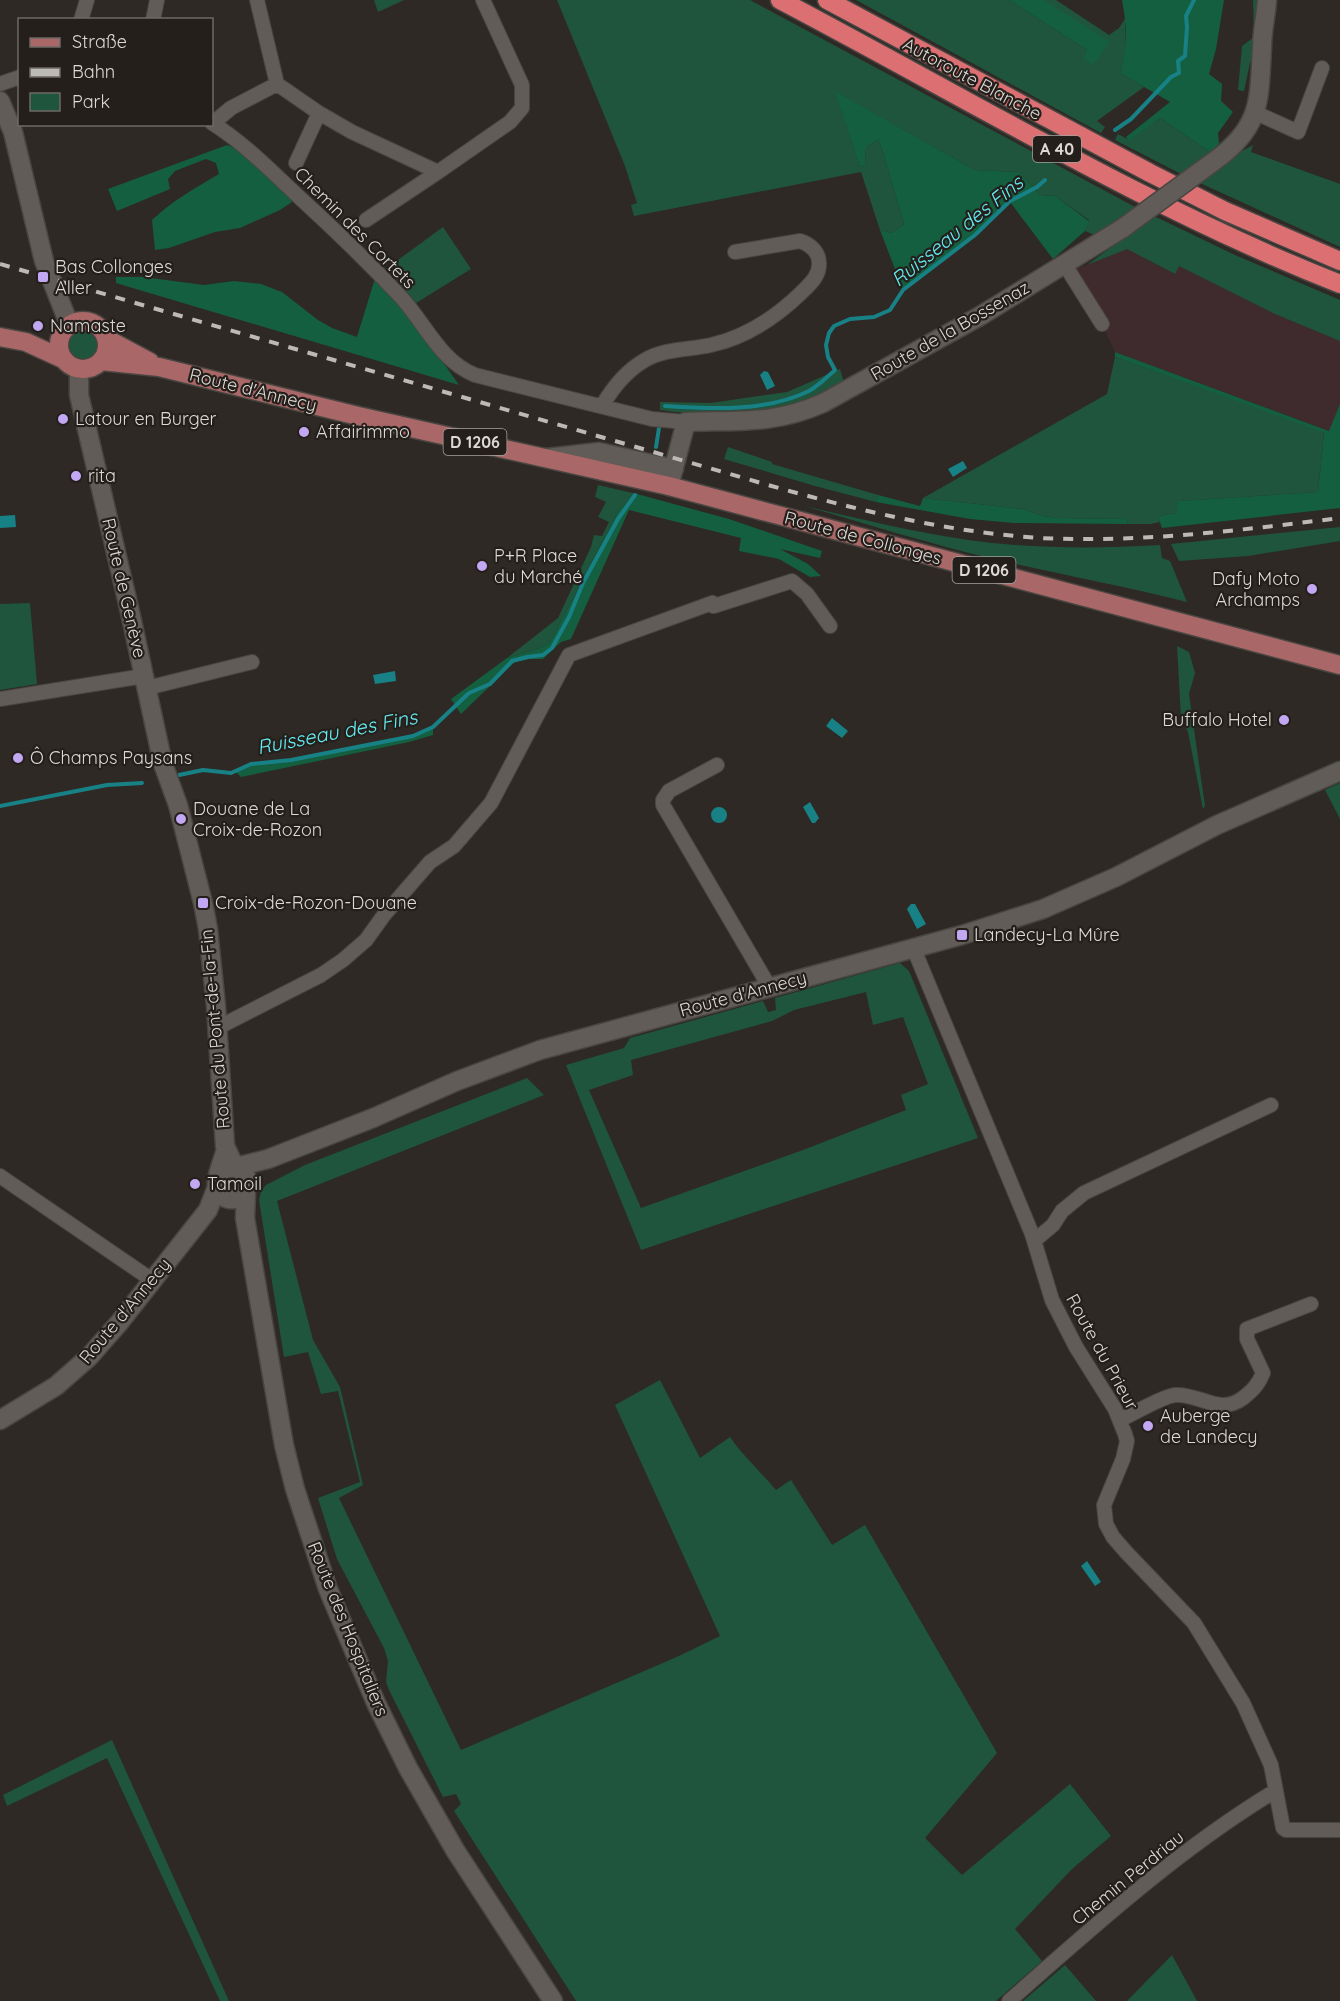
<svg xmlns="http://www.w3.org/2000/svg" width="1340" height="2001" viewBox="0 0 1340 2001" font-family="Quicksand,sans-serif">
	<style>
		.industrial { fill: #3f2b2e }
		.green { fill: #1f553c; fill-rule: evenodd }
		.forest { fill: #145f3f }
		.water { fill: #178185 }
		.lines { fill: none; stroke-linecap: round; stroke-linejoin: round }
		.stream { stroke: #178185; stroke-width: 4 }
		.street-casing { stroke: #494642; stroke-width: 16 }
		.secondary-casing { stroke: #494642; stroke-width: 21 }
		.primary-casing { stroke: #494642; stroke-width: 21 }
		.highway-casing { stroke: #494642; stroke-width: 21 }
		.street { stroke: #615c57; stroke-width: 14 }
		.secondary { stroke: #615c57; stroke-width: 18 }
		.primary { stroke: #aa6767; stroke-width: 18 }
		.highway { stroke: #db6f72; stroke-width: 18 }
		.rail { stroke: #bdb9b6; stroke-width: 4; stroke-dasharray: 10 10; stroke-linecap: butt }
		.secondary-bridge-casing { stroke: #494642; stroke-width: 21; stroke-linecap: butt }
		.secondary-bridge { stroke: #615c57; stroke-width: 18 }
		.poi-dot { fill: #c2a8f3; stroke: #241f1b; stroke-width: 2 }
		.labels { text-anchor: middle; stroke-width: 4.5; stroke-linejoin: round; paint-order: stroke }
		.shield { fill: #241f1b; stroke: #a5a19e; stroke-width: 1.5 }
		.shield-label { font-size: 16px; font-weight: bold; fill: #dcd9d6 }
		.street-label { font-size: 18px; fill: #dcd9d6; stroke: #241f1b }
		.poi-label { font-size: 18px; fill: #dcd9d6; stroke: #241f1b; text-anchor: start }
		.water-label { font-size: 20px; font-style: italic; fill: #64edf3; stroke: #241f1b }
	</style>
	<rect width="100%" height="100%" fill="#2e2925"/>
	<path class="industrial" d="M1127,249L1174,274L1179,266L1275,314L1340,341V404L1330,431L1115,352L1101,322L1069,272Z"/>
	<path class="green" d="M374,0H404L378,12Z
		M557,0H750L1137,208L1097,236L1085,231L1089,220L1055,196L1040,195L1019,172L975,170L836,92L860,167L865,166L866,147L878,140L881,146L904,224L892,233L880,230L861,172L634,216L631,205L637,203L625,166Z
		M856,0H1009L1087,50L1104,51L1043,0H1056L1109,35L1119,28L1125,19L1126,52L1120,73L1144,87L1097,121L1105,127L1101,133Z
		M1253,0H1260L1258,47L1250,63L1244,91L1238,90L1242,46L1254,37Z
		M1160,118L1210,152L1181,174L1115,140L1118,134L1129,140Z
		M1253,145L1251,152L1340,184V247L1200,183L1242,151Z
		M1154,216L1235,255L1340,300V341L1275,314L1179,266L1175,274L1127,249L1087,265Z
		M443,227L471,269L416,303L387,268Z
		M69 345a14 14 0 1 1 28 0a14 14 0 1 1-28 0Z
		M1115,357L1324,432L1318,492L1179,501L1176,513L1158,516L1160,522L1150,524H1128L1126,519L1059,518L1043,516L1022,509L923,498L1107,394Z
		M840,369L844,383C832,389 820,396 807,401C767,417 702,416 660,410V402L711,403L787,392Z
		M728,447L772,462V464L878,495L876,502L815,486L724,459Z
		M598,485L637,494L629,510L621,506L550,642L543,647L507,658L558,618L591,547L594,535L602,536L609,522L598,517L606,502L595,497Z
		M804,506C856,518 909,531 962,539C1027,549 1094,549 1160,545L1162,558L1170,561L1187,602C1123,586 1058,574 994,559C930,544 867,524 804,506Z
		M1340,527V541L1248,556L1179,561L1171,544Z
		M30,603L37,684L0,690V604Z
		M1177,646L1189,652L1195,673L1189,694L1205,806L1203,809L1188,732L1181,718Z
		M1340,783V819L1325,790Z
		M900,963L909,971L978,1138L641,1250L566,1065L624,1048L630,1038L763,1001L768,1012L776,1010L775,998ZM866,992L873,1025L903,1017L928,1084L901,1095L906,1110L803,1150L641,1208L589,1090L633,1075L631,1060L772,1021L794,1010Z
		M527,1078L544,1095L277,1201L313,1340L340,1387L363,1485L339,1498L461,1750L679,1656L720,1636L615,1405L660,1380L700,1458L730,1437C744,1457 761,1472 776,1490L791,1480L832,1545L865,1525L997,1753L925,1838L962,1875L1070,1784L1111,1836L1072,1869L1015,1929L1042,1961L996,2001H576L454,1811L461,1804L456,1794L443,1797L389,1690L386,1682L388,1661L384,1648L337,1559L318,1498L360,1482L338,1391L321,1394L308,1352L284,1357L259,1200L261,1191L266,1185L305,1165Z
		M112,1740L229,2001H220L107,1758L7,1806L3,1795Z
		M1172,1955L1197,2001H1127Z
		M1065,1965L1096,2001H1023Z"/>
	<path class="forest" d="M1009,0H1044L1110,42L1093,65L1083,59L1087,50Z
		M1122,0H1224L1216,49L1209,74L1222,84L1221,101L1233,112L1218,133L1219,144L1210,152L1160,118L1129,141L1126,137L1170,102L1120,73C1128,46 1127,27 1122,0Z
		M835,91L975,170L1019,172L1040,195L1055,196L1089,221L1085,231L1053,259L1010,202L975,235L903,290L880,230L892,233L904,224L881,146L878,140L866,147L865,166L860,167Z
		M227,145C249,153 282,182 292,202L280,210L240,228L215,232L169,248L155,250L152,220C172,201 195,188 219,174L216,163L206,159L175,171L168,179L170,189L117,211L108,189Z
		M376,275L403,305L459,385L116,283V277H143L204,285L234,281L261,284L282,292L318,320L332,328L357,337Z
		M1115,352L1329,431L1340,404V508L1162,528L1158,516L1176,513L1178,501L1318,492L1324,433L1115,357Z
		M637,494L729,519L822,551L820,558L780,549L808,564L821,576L810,577L779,559L739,551L741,538L629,510L571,639L561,642L543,659H530L515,662L461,714L451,699L507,658L543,647L550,642L621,506L629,509Z
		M878,495L920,506L923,498L1022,509L1043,516L1059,518L1126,519L1128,524L1014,523L970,519L876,502Z
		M433,727V735L409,742L241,777L236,772L251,764L291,760L413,736Z"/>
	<path class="water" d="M764,371L768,372L775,386L767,390L760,375Z
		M963,461L967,468L953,477L948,469Z
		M15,515L16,527L0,528V516Z
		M395,671L396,681L375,684L373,675Z
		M832,718L848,731L842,738L826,726Z
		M810,802L819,818L815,823H812L803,807Z
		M711 815a8 8 0 1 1 16 0a8 8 0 1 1-16 0Z
		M911,904H915L926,924L917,929L907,909Z
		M1087,1561L1101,1582L1095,1586L1081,1566Z"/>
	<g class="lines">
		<path class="stream" d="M1115,130L1131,119L1171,77L1179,73L1178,61L1185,56L1187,27L1186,16L1194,0
			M665,406C712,409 766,412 809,391C818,386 827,377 835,370L828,357L826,345L829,333L834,326L850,319L874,317L890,310L903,290L975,235L1010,201L1037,187L1045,180
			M656,447L659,428
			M179,775L203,770L231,773L251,764L291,760L413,736L433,727L469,693L490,684L512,661L527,657L543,655L552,648L569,617L583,583L618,519L635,495
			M0,806L107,785L142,783"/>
		<defs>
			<path id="street" d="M257,0L277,84
				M81,20L87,0
				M153,20L157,0
				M0,84L20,77
				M1254,112L1298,132L1322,68
				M212,123C244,143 271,171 299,197C334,229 368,262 400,296C425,323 440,361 475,375L652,419L686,422
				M213,123L231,108L277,84L319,113L352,132L438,172L510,122L522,108V85L483,0
				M296,163L319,113
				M366,220L438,172
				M1065,265L1102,324
				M602,406C613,387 626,371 645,360C666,348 689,350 711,345C747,337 775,318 801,293C809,285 820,276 819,263C819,252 810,244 800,241L735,252
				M147,688L252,662
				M0,699L144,676
				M717,765L669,791L663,800V805L770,988
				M913,947L1032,1234L1052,1300L1076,1347L1115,1409L1125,1434L1127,1441L1123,1459L1104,1505L1106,1524L1113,1537L1126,1552L1194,1623L1243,1703L1271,1765L1283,1828L1286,1830H1340
				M217,1028L321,975L343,960L366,940L384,915L430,862L454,846L491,803L569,655L712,603L714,606L792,581L807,594L830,626
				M0,1176L152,1280
				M1034,1241L1053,1225L1062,1211L1084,1193L1271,1105
				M1120,1420C1133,1414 1163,1396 1175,1395C1200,1393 1219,1416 1243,1398C1253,1390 1258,1385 1263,1373L1247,1339V1329L1311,1304
				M1009,2001C1093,1927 1179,1849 1275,1791"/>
			<path id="secondary" d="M0,101L13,132L44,261L69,324
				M1213,162C1262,127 1259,101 1262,47C1262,31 1266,16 1267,0
				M79,369V395L130,612L163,764L178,805L203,903L208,929L216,1006L225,1146L235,1167
				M547,458L599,452L674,469
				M669,486L686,422C737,420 774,425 823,403L980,316L1123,228
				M236,1167L268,1159L373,1118L457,1081L540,1050L962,935L1043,909L1116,877L1217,825L1340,771
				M219,1174C230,1163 244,1167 248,1182C247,1202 221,1206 217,1186C215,1178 224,1158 226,1149
				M246,1192L245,1218L284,1445L295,1489L328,1589L376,1703L408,1768L455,1850L553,2001
				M0,1420L56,1386L89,1357L119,1323L208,1210L217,1187"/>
			<path id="primary" d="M59 345a24 24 0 1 1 48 0a24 24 0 1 1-48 0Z
				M0,337L26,342L63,359
				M107,339L150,362
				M101,361L159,367L358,416L669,486L1340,665"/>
			<path id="highway" d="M780,0C965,97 1145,207 1340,284
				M827,0L1150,173L1225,211L1340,261"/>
		</defs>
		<use href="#street" class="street-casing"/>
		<use href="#secondary" class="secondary-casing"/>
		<use href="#primary" class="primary-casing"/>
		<use href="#highway" class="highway-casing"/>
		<use href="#street" class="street"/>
		<use href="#secondary" class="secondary"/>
		<use href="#primary" class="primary"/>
		<use href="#highway" class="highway"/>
		<path class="rail" d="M0,264L768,485C857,510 947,532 1040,538C1140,543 1241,530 1340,518"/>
		<defs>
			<path id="secondary-bridge" d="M1123,228L1213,162"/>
		</defs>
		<use href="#secondary-bridge" class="secondary-bridge-casing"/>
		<use href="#secondary-bridge" class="secondary-bridge"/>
	</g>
	<g class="poi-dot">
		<rect x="37" y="271" width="12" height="12" rx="3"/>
		<circle cx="38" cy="326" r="6"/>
		<circle cx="63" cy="419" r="6"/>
		<circle cx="304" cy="432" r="6"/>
		<circle cx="76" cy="476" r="6"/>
		<circle cx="482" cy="566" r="6"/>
		<circle cx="1312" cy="589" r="6"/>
		<circle cx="1284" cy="720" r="6"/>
		<circle cx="18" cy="758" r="6"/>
		<circle cx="181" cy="819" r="6"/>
		<rect x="197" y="897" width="12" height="12" rx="3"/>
		<rect x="956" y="929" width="12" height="12" rx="3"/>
		<circle cx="195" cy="1184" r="6"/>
		<circle cx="1148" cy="1426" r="6"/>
	</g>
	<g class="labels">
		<g class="shield">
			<rect x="1033" y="136" width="48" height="26" rx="4.5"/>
			<rect x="443.5" y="429" width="63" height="26" rx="4.5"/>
			<rect x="952.5" y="557" width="63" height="26" rx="4.5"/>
		</g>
		<g class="shield-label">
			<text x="1057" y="155">A 40</text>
			<text x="475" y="448">D 1206</text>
			<text x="984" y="576">D 1206</text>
		</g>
		<g class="street-label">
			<text transform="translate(972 79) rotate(28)" y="6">Autoroute Blanche</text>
			<text transform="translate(355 228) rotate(45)" y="6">Chemin des Cortets</text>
			<text transform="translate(950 331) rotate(-30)" y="6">Route de la Bossenaz</text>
			<text transform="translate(253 390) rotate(14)" y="6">Route d'Annecy</text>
			<text transform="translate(863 538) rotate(15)" y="6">Route de Collonges</text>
			<text transform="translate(124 588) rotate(77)" y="6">Route de Genève</text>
			<text transform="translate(743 994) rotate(-15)" y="6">Route d'Annecy</text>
			<text transform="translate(215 1029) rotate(-95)" y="6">Route du Pont-de-la-Fin</text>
			<text transform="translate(125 1311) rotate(-50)" y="6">Route d'Annecy</text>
			<text transform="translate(1102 1352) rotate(61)" y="6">Route du Prieur</text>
			<text transform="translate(348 1629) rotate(68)" y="6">Route des Hospitaliers</text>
			<text transform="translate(1128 1878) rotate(-39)" y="6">Chemin Perdriau</text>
		</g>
		<g class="poi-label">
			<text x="55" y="273">Bas Collonges<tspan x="55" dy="21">Aller</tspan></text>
			<text x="50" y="332">Namaste</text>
			<text x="75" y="425">Latour en Burger</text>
			<text x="316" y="438">Affairimmo</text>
			<text x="88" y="482">rita</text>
			<text x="494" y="562">P+R Place<tspan x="494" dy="21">du Marché</tspan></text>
			<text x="1300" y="585" text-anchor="end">Dafy Moto<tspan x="1300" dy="21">Archamps</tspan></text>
			<text x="1272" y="726" text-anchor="end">Buffalo Hotel</text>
			<text x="30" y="764">Ô Champs Paysans</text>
			<text x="193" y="815">Douane de La<tspan x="193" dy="21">Croix-de-Rozon</tspan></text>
			<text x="215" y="909">Croix-de-Rozon-Douane</text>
			<text x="974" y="941">Landecy-La Mûre</text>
			<text x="207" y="1190">Tamoil</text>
			<text x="1160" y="1422">Auberge<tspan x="1160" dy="21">de Landecy</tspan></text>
		</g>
		<g class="water-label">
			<text transform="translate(957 231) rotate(-39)" y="7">Ruisseau des Fins</text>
			<text transform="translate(337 732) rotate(-11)" y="7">Ruisseau des Fins</text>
		</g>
	</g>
	<rect x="18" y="18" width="195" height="108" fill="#241f1b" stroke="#6e6966" stroke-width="1.5"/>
	<rect x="30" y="38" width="30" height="9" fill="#aa6767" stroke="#6e6966" stroke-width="1.5"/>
	<text x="72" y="48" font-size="18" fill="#dcd9d6">Straße</text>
	<rect x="30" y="68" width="30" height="9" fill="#bdb9b6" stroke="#6e6966" stroke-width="1.5"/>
	<text x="72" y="78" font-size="18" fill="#dcd9d6">Bahn</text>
	<rect x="30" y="93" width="30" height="18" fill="#1f553c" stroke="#6e6966" stroke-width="1.5"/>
	<text x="72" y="108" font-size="18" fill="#dcd9d6">Park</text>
</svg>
